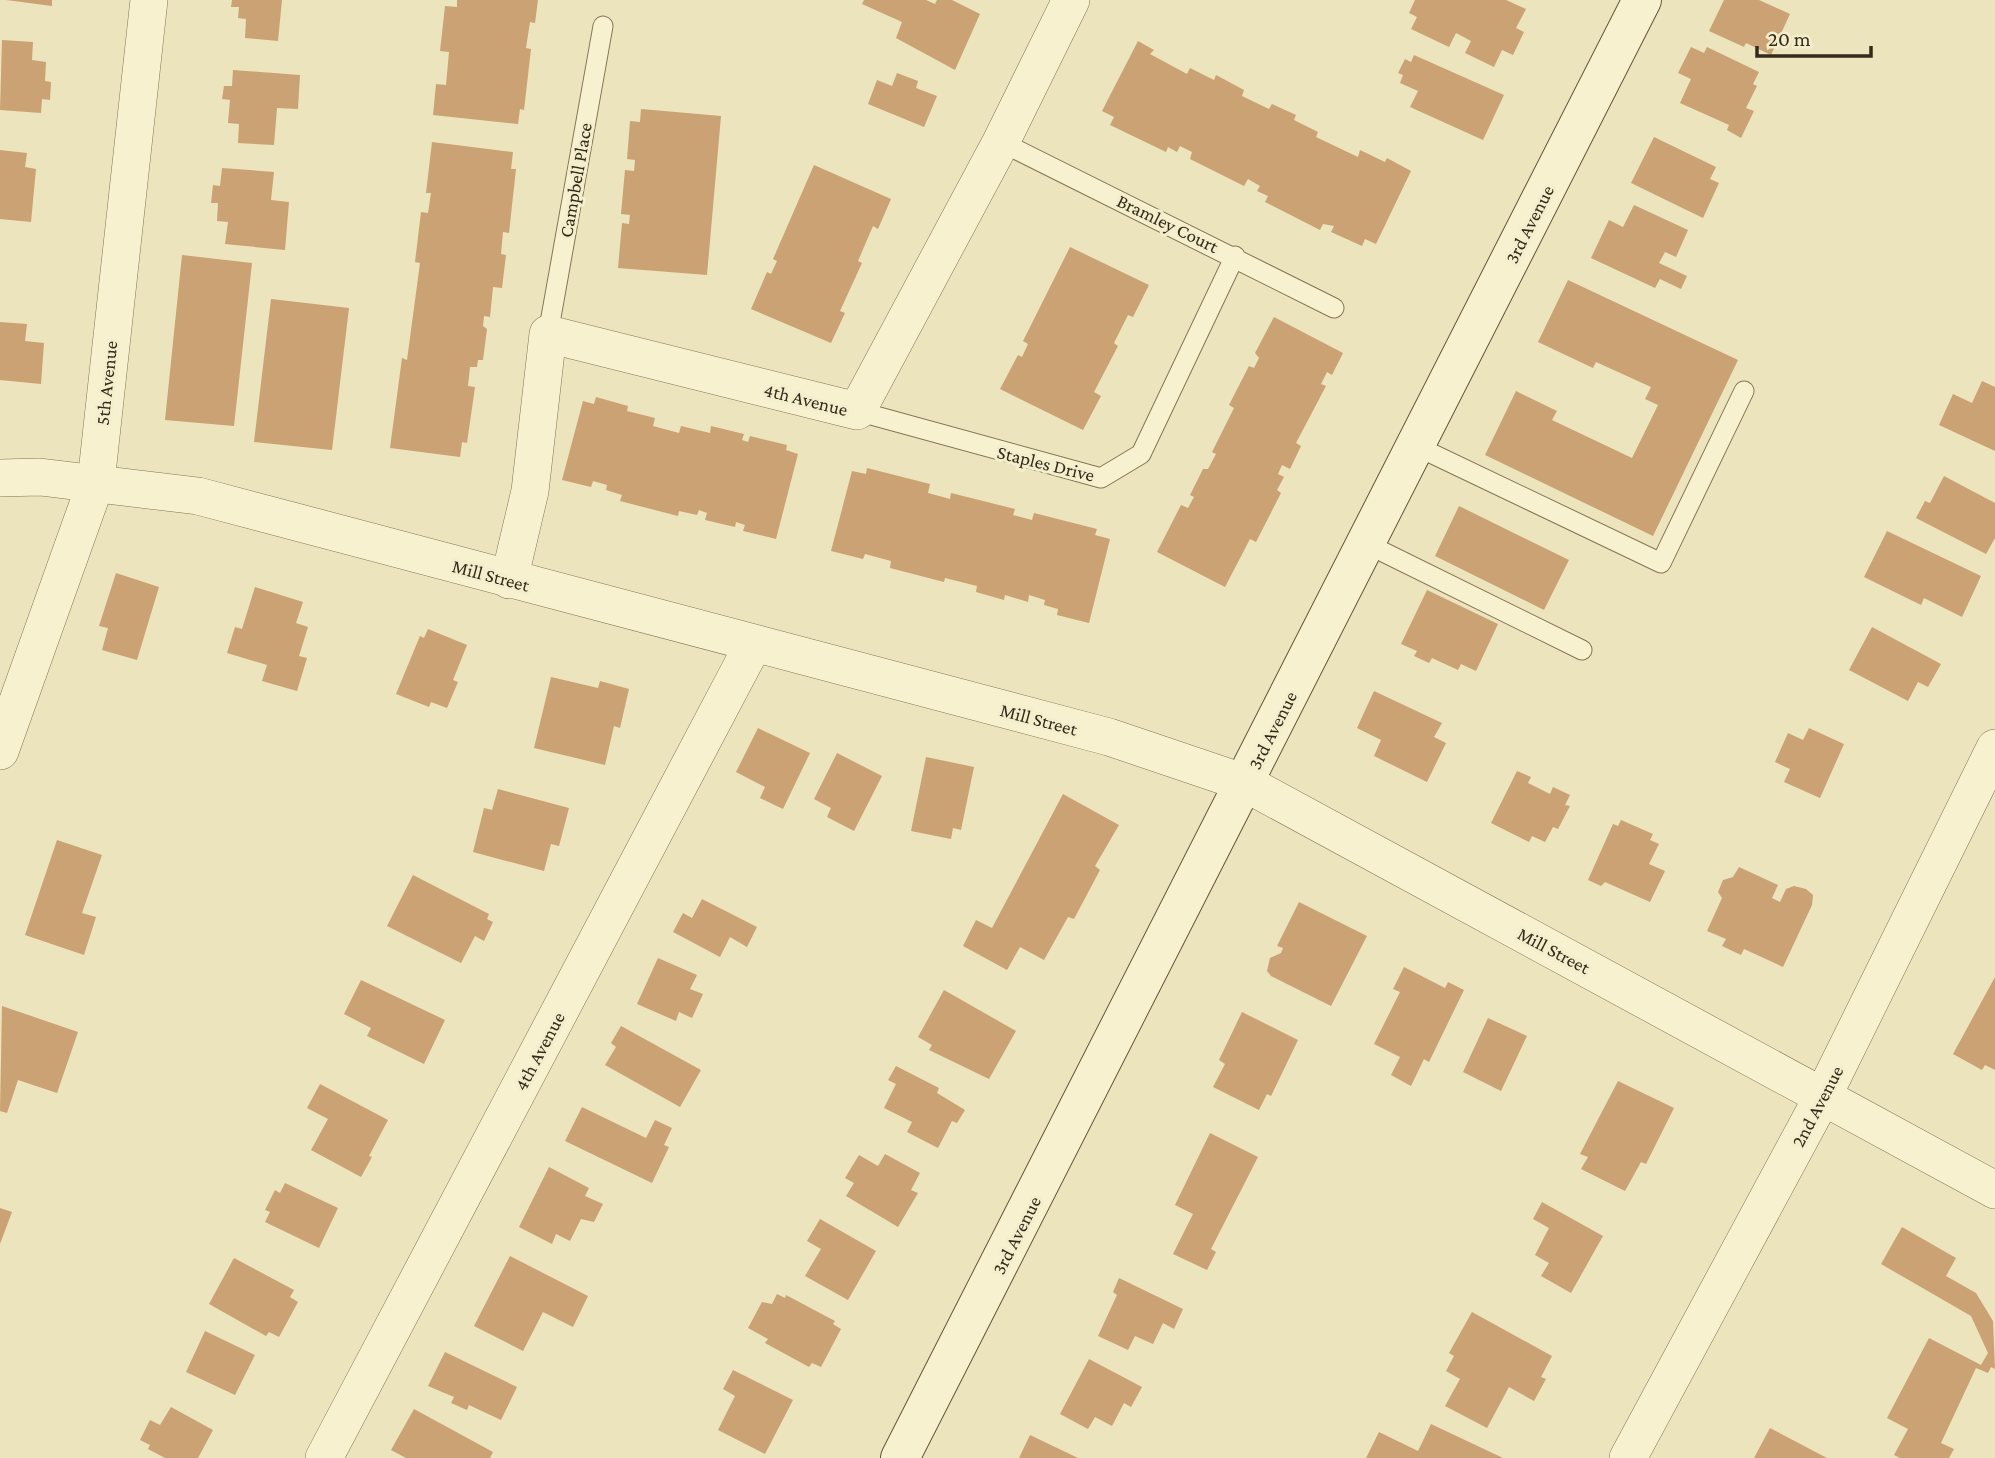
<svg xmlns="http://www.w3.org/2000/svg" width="1995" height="1458" viewBox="0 0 1995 1458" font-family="'Crimson Pro',serif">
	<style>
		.building { fill: #caa273 }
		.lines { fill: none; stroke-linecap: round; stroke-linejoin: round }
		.lane-casing { stroke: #837456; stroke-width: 21 }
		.street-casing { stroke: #837456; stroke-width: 38 }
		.secondary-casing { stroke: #65553a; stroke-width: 40 }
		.lane { stroke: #f8f1cf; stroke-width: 19 }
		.street { stroke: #f8f1cf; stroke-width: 37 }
		.secondary { stroke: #f8f1cf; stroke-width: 38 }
		.labels { text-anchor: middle; stroke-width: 6; stroke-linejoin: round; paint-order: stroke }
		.street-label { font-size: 19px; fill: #332a1b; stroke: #f4eecc }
	</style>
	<rect width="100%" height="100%" fill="#ece4bc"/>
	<path class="building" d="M6,0H52V6Z
		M232,0H282L278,41L245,38L246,19L238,18L239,7H231Z
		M457,0H538L535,23L530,22L526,48L531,49L524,110L520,109L518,124L433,115L436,84L446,85L449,52L440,51L445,6L457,7Z
		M864,0H926L935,4L937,0H952L980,14L955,70L896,38L902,22L862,4Z
		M1415,0H1506L1526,9L1516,28L1524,32L1513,55L1502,50L1494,67L1465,53L1471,41L1456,33L1449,47L1411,29L1417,17L1409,13Z
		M1724,0H1759L1790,14L1771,55L1746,43L1744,47L1709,31Z
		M2,40L33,42L32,60L46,62L45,81L51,82L50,100L42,99L41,113L0,110Z
		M1138,41L1154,50L1150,54L1187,74L1190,68L1214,80L1216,75L1244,90L1242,96L1269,109L1272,104L1296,115L1294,120L1318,132L1316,137L1358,157L1360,150L1385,162L1387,158L1411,171L1376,244L1365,239L1362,246L1331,232L1334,226L1323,224L1320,230L1265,202L1268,196L1257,191L1260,186L1248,179L1244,186L1190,159L1192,152L1180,146L1177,152L1168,147L1166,152L1110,125L1114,117L1102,111Z
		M1691,47L1704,53L1707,47L1759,72L1753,84L1757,86L1746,108L1754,111L1741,138L1727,130L1729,125L1680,103L1691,79L1678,73Z
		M1414,55L1504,95L1483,140L1410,107L1418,91L1400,83L1403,75L1398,73L1405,59L1411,62Z
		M233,70L300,75L298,109L277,108L274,145L238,143L239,124L228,123L230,100L222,99L224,86H232Z
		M897,73L918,81L916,88L937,96L924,127L868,104L877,80L892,86Z
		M641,109L721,116L707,275L618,268L622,223L629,224L630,215L621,214L625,170L634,171L635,160L627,159L630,121L640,122Z
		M1654,137L1716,167L1710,179L1719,183L1703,218L1631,183Z
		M432,142L513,152L511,169H516L509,233L503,232L501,254L506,255L502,288L493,287L490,317L484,316L483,326L487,329L483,360H478L477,367H470L468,386L475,387L467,443L462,442L460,457L390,448L402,358L407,360L420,263L415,262L421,212L428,213L431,193H426Z
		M0,150L27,153L25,167L36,169L31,222L0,219Z
		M814,165L891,199L878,229L873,226L858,261L862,263L840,311L845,313L831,343L751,309L767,272L771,274L777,261L773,259Z
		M222,168L274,172L271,200L289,202L285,250L225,244L228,222L217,221L218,203H211L213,185L220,186Z
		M1634,205L1688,230L1676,257L1665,252L1659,263L1687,276L1681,289L1660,279L1655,288L1591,258L1609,220L1623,227Z
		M1070,247L1149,285L1133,317L1128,315L1114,343L1118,346L1094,392L1101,396L1083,430L1000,389L1018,355L1022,357L1028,344L1023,341Z
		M182,255L252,263L234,426L165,420Z
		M1568,280L1738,360L1653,536L1485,455L1516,391L1557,411L1552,420L1632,458L1658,405L1645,399L1651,387L1596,362L1593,368L1538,342Z
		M271,299L349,308L332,450L254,442Z
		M1274,317L1343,353L1332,375L1327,372L1321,384L1326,386L1296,443L1301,446L1290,469L1282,465L1278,474L1284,477L1277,490L1281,493L1256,542L1250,539L1225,587L1157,552L1181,505L1188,508L1194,497L1190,495L1203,469H1208L1216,454L1212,452L1234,408L1229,405L1249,366L1254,368L1259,358L1255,353Z
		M0,322L27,324L25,341L44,343L41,384L0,380Z
		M1982,381L1995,387V451L1939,425L1953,394L1972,403Z
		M596,397L628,406L627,411L655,418L653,426L679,433L681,426L710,433L711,426L744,434L742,440L748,442L750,436L787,445L786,450L798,454L776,539L743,531L745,525L736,522L735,527L705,520L707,513L699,510L697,515L679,511L678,516L620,501L622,495L606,490L607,485L593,481L591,487L562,480L583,401L594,404Z
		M867,468L930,484L928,493L950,499L951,493L1015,509L1013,515L1032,520L1034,513L1097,529L1095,535L1110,539L1089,623L1057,615L1058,609L1044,605L1045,600L1029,595L1028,602L1005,595L1004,600L976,592L977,586L945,578L944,582L890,568L891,561L865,554L863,559L831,551L852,471L866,474Z
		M1944,476L1995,503V538L1986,554L1916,518L1925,501L1930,503Z
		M1459,506L1569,560L1544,610L1435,556Z
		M1887,531L1981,576L1962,617L1924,598L1921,605L1864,577Z
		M116,573L159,587L137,660L102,650L108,628L99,626Z
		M255,587L303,602L296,623L308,627L299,656L307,658L297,691L262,681L267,665L227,653L235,627L242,629Z
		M1427,590L1498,624L1476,671L1461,664L1458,670L1432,658L1429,663L1414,656L1417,651L1401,644Z
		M1872,627L1941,664L1928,687L1918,682L1908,701L1849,670Z
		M428,629L467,645L453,680L458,682L447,708L431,702L429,707L396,694L420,636L424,638Z
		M551,677L598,688L600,681L629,689L620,728L614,726L605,765L534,748Z
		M1374,691L1442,723L1434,737L1446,743L1427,782L1374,756L1381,740L1357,728Z
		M758,728L810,753L783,809L760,798L765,787L736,772Z
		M1809,728L1844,744L1820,798L1784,782L1790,769L1775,762L1788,733L1803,740Z
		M837,753L882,776L854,831L827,817L831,808L814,799Z
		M926,757L974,767L961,830L953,828L951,839L911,831Z
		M1517,771L1531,777L1528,783L1550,794L1553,787L1570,795L1565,805L1570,806L1558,829L1553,827L1545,842L1532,836L1529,842L1491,823Z
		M498,789L569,808L559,846L551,844L544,871L473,852L484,808L492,810Z
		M1063,794L1119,825L1095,866L1100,870L1074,919L1068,917L1044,960L1020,947L1007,970L963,946L976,920L992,928Z
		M1621,820L1653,834L1650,840L1659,844L1649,864L1665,871L1650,902L1605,882L1601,886L1588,880L1613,824L1618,826Z
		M57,840L102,855L82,913L96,917L84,955L25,935Z
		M1739,867L1778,885L1772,898L1780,902L1786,889L1794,886L1806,889L1813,895L1812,905L1783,967L1744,949L1741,955L1722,946L1726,939L1707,931L1722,898L1718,892L1723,880L1733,877Z
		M413,875L489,914L487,919L493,922L484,941L475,936L461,963L387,926Z
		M702,899L757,927L747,947L730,937L720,957L673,932L683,913L692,918Z
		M1299,902L1367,936L1331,1006L1271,976L1267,971L1270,958L1281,953L1283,948L1277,946Z
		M658,958L697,975L690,989L703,994L692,1018L679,1012L676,1021L637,1004Z
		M1404,967L1445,988L1448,982L1464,990L1429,1062L1424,1059L1411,1086L1391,1075L1400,1057L1374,1044L1400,992L1393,989Z
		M1995,977V1070L1985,1065L1982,1070L1953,1054Z
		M361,980L445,1020L424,1064L367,1036L371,1028L344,1014Z
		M944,990L1016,1031L989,1079L929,1050L932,1045L918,1037Z
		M2,1006L78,1032L57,1093L18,1080L7,1113L0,1111Z
		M1242,1012L1298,1040L1271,1096L1267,1094L1259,1110L1213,1087L1225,1064L1219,1060Z
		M1488,1018L1527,1036L1501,1091L1463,1072Z
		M621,1026L701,1070L680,1107L605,1065L616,1047L611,1043Z
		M896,1066L939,1088L937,1093L965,1110L957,1123L952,1121L938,1148L907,1132L912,1122L884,1108L896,1084L888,1080Z
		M1618,1081L1674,1108L1646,1164L1641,1162L1625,1191L1581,1169L1588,1157L1580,1154Z
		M320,1084L388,1120L369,1156L372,1157L361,1177L311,1150L328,1119L307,1108Z
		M582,1107L646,1138L655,1120L672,1128L664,1145L669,1147L652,1183L565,1141Z
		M1210,1133L1258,1157L1211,1249L1216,1252L1207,1270L1173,1254L1193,1214L1175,1205Z
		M885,1154L920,1173L911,1190L918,1193L898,1227L846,1196L854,1183L845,1178L859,1155L878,1166Z
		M549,1167L589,1188L585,1196L603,1204L594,1222L581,1219L570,1241L556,1234L552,1244L519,1227Z
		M285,1183L338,1208L319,1248L265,1222L270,1212L265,1210L275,1190L280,1193Z
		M1542,1202L1603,1236L1571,1293L1541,1276L1549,1263L1535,1255L1549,1228L1533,1219Z
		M0,1208L12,1212L0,1244Z
		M820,1219L876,1251L848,1300L805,1276L821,1249L807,1241Z
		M1902,1227L1956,1258L1946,1276L1976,1293L1993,1321L1995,1369L1991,1367L1988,1373L1976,1368L1941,1443L1954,1449L1949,1458H1900L1894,1455L1908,1429L1887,1418L1929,1338L1981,1365L1988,1353L1971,1316L1881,1264Z
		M510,1256L588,1296L573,1327L543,1312L523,1351L474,1326Z
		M234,1258L294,1290L290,1297L298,1302L279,1337L269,1332L266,1336L209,1304Z
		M1119,1278L1183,1309L1174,1329L1163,1323L1153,1344L1135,1336L1128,1350L1098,1336L1117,1295L1113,1292Z
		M777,1294L785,1298L786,1295L835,1321L833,1324L841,1329L821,1367L812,1363L809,1367L765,1343L768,1339L748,1328L762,1302L772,1304Z
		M1472,1312L1552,1356L1541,1377L1546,1379L1534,1401L1509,1387L1487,1428L1445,1406L1460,1379L1446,1371L1454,1356L1449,1353Z
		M205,1331L255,1355L235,1395L186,1372Z
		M445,1352L517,1387L501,1420L469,1405L467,1410L451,1403L454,1397L428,1386Z
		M1089,1359L1142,1387L1131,1407L1124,1403L1112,1426L1095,1417L1088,1429L1060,1414Z
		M733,1370L793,1400L765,1454L718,1430L735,1396L723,1389Z
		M171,1407L213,1430L198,1458H165L148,1449L150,1445L140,1440L150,1420L160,1425Z
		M414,1409L493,1452L490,1458H406L391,1450Z
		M1431,1424L1503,1458H1366L1379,1432L1418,1451Z
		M1770,1428L1827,1458H1754Z
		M1030,1435L1078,1458H1019Z"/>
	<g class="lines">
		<defs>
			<path id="lane" d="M1001,142L1334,308
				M548,334L603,26
				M857,411L1101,478L1141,454L1235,256
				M1416,446L1661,563L1744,391
				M1367,544L1582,650"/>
			<path id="street" d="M0,478L40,477L198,496L1109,737L1245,783L1995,1190
				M509,580L530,491L548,334L857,411L1001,142L1071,0
				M0,751L96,482L149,0
				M324,1458L754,643
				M1628,1458L1823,1096L1995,748"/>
			<path id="secondary" d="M900,1458L1642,0"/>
		</defs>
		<use href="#lane" class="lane-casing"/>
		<use href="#street" class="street-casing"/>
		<use href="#secondary" class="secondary-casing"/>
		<use href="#lane" class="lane"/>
		<use href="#street" class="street"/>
		<use href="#secondary" class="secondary"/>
	</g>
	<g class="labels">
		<g class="street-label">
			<text transform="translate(575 180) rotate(-80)" y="7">Campbell Place</text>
			<text transform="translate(1168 223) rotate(26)" y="7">Bramley Court</text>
			<text transform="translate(1529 224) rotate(-63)" y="7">3rd Avenue</text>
			<text transform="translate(106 383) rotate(-84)" y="7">5th Avenue</text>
			<text transform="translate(806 399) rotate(14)" y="7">4th Avenue</text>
			<text transform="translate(1046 463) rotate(14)" y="7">Staples Drive</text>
			<text transform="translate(491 575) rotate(15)" y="7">Mill Street</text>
			<text transform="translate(1039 719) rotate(15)" y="7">Mill Street</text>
			<text transform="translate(1272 730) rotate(-63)" y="7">3rd Avenue</text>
			<text transform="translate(1554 950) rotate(28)" y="7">Mill Street</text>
			<text transform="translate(539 1051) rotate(-62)" y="7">4th Avenue</text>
			<text transform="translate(1817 1106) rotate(-62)" y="7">2nd Avenue</text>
			<text transform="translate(1016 1235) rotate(-63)" y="7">3rd Avenue</text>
		</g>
	</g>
	<path d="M1757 46v10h114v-10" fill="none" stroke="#332a1b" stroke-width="3.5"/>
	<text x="1768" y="46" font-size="21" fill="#332a1b" stroke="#f4eecc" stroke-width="5" paint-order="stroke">20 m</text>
</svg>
